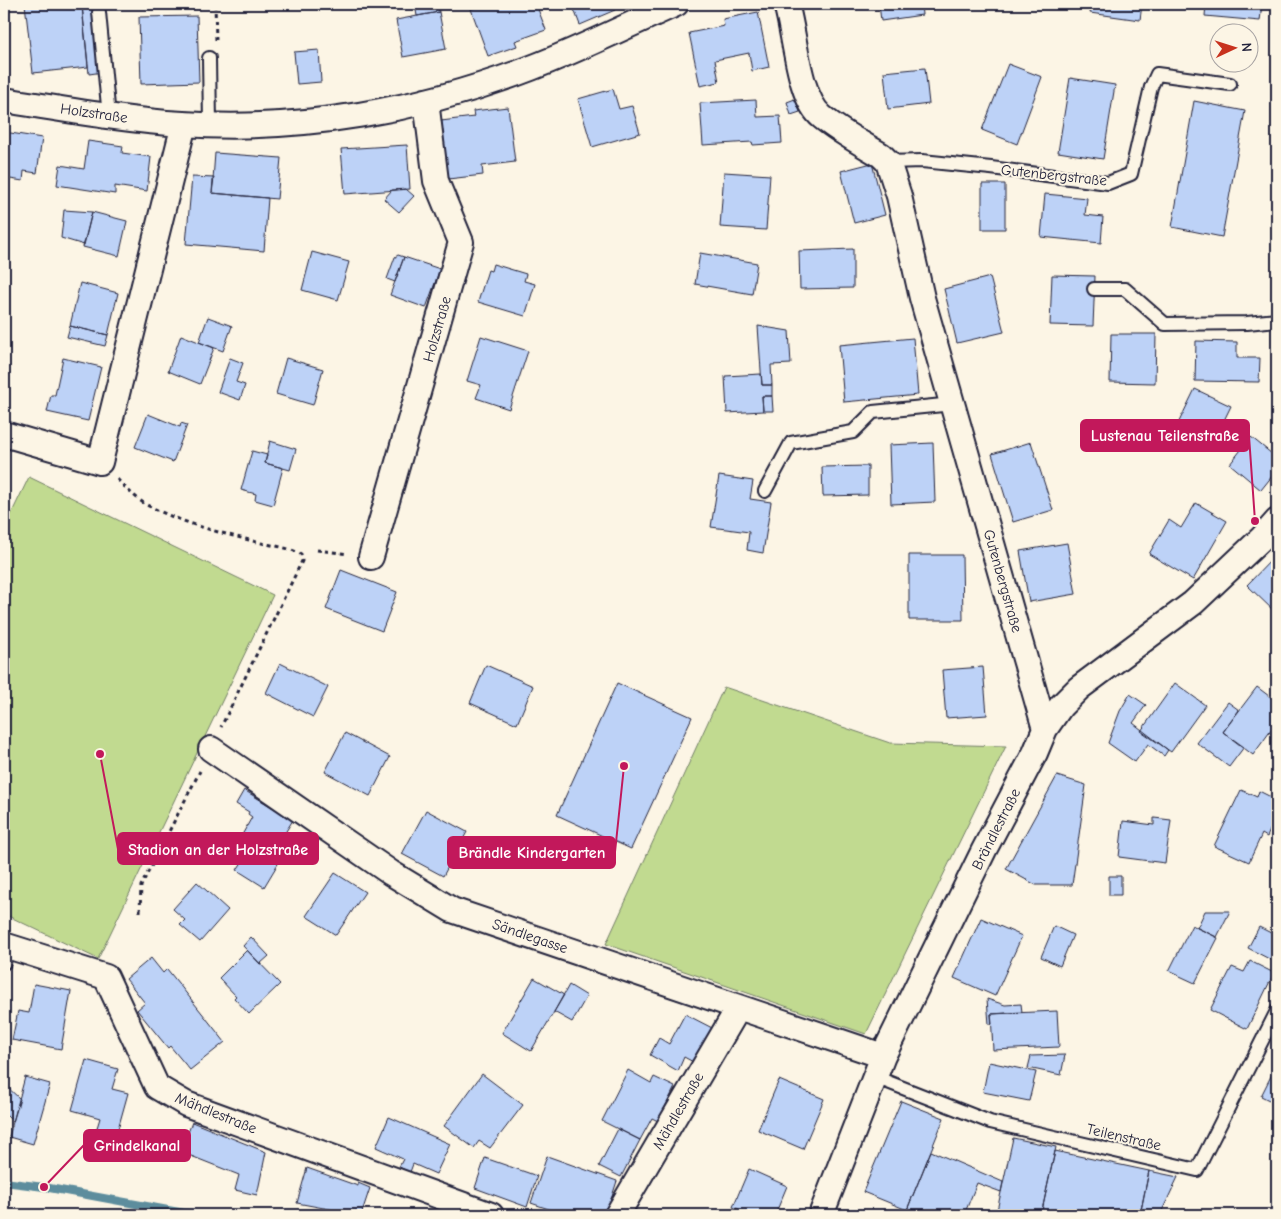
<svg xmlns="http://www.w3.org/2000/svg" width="1281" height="1219" viewBox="0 0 1281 1219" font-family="'Comic Neue',sans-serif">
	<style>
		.green { fill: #c1da90; stroke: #727e66 }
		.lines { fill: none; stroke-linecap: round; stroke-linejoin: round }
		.stream { stroke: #5d8d9d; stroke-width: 8 }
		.building { fill: #bdd2f7; stroke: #22223b }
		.lane-casing { stroke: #22223b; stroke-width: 16 }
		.street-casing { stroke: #22223b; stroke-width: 28 }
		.path { stroke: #22223b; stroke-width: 3; stroke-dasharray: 4 4; stroke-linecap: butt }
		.lane { stroke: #fcf5e5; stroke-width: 12 }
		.street { stroke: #fcf5e5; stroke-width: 24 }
		.labels { text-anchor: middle; stroke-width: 4; stroke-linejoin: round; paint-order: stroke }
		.street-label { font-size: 15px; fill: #22223b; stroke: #fcf5e5 }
		.leader { fill: none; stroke: #c2185b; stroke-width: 2 }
		.callout-dot { fill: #c2185b; stroke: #fcf5e5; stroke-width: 2 }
		.callout { fill: #c2185b; stroke: #c2185b; stroke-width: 2 }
		.callout-label { font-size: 16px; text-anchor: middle; font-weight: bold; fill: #fff }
	</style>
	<rect width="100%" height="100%" fill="#fcf5e5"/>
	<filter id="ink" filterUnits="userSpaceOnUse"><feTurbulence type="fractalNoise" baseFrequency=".02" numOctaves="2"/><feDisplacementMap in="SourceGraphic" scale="10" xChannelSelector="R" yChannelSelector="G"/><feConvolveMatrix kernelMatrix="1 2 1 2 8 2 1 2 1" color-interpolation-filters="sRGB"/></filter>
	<g filter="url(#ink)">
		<path class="green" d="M29,477L273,595L98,959L4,914V529Z
			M724,687L890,743L1006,746L866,1034L606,944Z"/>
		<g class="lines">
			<path class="stream" d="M4,1182L44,1187L195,1215"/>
		</g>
		<path class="building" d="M25,4H82L88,67L33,73Z
			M415,4H438L439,12L417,16Z
			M472,4H536L546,30L515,41L517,46L488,56L471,9L474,8Z
			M572,4H612L615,10L580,25Z
			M879,4H921L922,15L881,21Z
			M1092,4H1142L1140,20L1090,13Z
			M1206,4H1262L1260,21L1205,16Z
			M96,6L103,72L89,74L82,7Z
			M439,12L446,49L403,57L396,20Z
			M758,12L769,67L752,71L749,53L715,60L719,82L700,86L689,33L724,26L723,19Z
			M197,16L199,82L141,84L139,17Z
			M319,50L321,82L297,84L294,52Z
			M1008,64L1042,77L1017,144L982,130Z
			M925,68L929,104L888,109L884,72Z
			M1070,78L1115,85L1103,159L1058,152Z
			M613,89L619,109L632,106L640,133L592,147L578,99Z
			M795,99L800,112L791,115L787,102Z
			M756,100L757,117L780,116L782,143L753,145L752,142L703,145L700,103Z
			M1194,101L1245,111L1222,237L1172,227Z
			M508,107L515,162L482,166L483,175L448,179L441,121L474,117L473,111Z
			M4,132L42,138L37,173L24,171L23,181L4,178Z
			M88,141L123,146L122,153L151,157L147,191L115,186V194L57,185L60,165L84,169Z
			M407,145L410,189L345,194L341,149Z
			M215,153L281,158L277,199L212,193Z
			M872,163L885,215L854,223L841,171Z
			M724,172L770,175L766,230L720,227Z
			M192,177L214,178L212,193L268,198L264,251L186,244Z
			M982,184H1005V229H982Z
			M406,189L414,196L399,212L384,199L392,190Z
			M1045,194L1087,198L1085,215L1103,217L1101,243L1041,237Z
			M64,210L92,212L84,245L61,238Z
			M92,212L127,221L119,256L83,247Z
			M853,249V288L800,289L799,251Z
			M312,252L349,262L338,300L302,290Z
			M700,253L757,263L752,294L695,284Z
			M398,255L404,257L395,282L387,279L395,257Z
			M404,257L440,269L426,308L390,295Z
			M493,264L526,274L524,281L535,284L525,316L478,302L488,270L491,271Z
			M1052,275L1095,276L1093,326L1050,325Z
			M990,277L1004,332L957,343L944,289Z
			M80,283L118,293L108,335L70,326Z
			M208,317L232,326L223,351L199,342Z
			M70,326L108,335L105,346L67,337Z
			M758,326L789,331L791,364L771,365L772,385H762Z
			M1111,334H1156L1155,383L1110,382Z
			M181,335L214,348L200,384L168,371Z
			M481,336L528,351L509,409L476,398L481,385L467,381Z
			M913,338L918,395L844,402L839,345Z
			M1196,341L1237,342V358H1260L1259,382L1195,381Z
			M63,358L101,367L88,421L47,412L51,395H55Z
			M230,358L243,363L236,382L245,385L240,400L218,392Z
			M286,358L323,369L313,405L276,394Z
			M761,374L762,385H772V396H762L763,411L727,413L725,376Z
			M1195,389L1231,406L1210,449L1174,432Z
			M762,396H772L773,411H763Z
			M148,414L180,427L181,423L187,425L173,462L135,447Z
			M1251,437L1277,458V470L1261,490L1230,464Z
			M270,441L296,449L290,470L265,463Z
			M1031,442L1053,510L1013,522L992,454Z
			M933,443L935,502L891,504L889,445Z
			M252,451L267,455L265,463L283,468L273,505L255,500L256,494L241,490Z
			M868,466V495L823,496L822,467Z
			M719,476L753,481L750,499L771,502L763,553L747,550L749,532L711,527Z
			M1196,503L1227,521L1193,580L1149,554L1169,520L1181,528Z
			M1067,543L1076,594L1029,602L1020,551Z
			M1277,548V614L1247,585L1275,556L1273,553Z
			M909,555H962L963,620H909Z
			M341,570L397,592L382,631L326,609Z
			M280,663L328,687L313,717L266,693Z
			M486,665L533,686L517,724L470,703Z
			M983,667L987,715L946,718L942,670Z
			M617,683L692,717L631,849L557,815Z
			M1175,683L1205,705L1171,752L1141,731Z
			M1257,687L1277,702V722L1253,755L1223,732Z
			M1130,694L1146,705L1133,723L1168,750L1164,756L1148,744L1135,762L1108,743L1120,711Z
			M1228,702L1239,710L1223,732L1244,747L1229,767L1197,743Z
			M1277,722V738L1269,732Z
			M345,733L390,757L370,796L325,772Z
			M1057,776L1086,785L1072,885H1036L1006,869Z
			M244,790L293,820L283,836L285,838L276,852L274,851L271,857L279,862L264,887L237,870L249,851L237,844L252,817L248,814L249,812L236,804Z
			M1241,790L1257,797L1259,791L1277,800V814L1267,837L1262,834L1249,862L1214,846Z
			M426,810L467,832L443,876L402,854Z
			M1154,818L1171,820L1165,863L1119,857L1123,821L1154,825Z
			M335,873L365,892L336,935L306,916Z
			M1109,876H1121V895H1109Z
			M197,882L228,910L200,942L180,925L185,920L173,909Z
			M1205,911H1230L1217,937L1197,928Z
			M981,918L1022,936L995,996L954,978Z
			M1192,925L1218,938L1195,983L1169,971Z
			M1054,926L1073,935L1060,966L1041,957Z
			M1259,927L1277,936V963L1248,948Z
			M251,937L269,956L260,964L243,946Z
			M247,950L280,984L249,1014L234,998L236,996L219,978Z
			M151,958L163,973L167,969L225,1042L190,1070L170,1046L168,1048L137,1010L145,1003L126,979Z
			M1250,961L1274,973L1247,1029L1210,1010L1232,967L1244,972Z
			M534,978L564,995L531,1051L502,1033Z
			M34,984L71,991L61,1049L12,1040L18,1011L29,1013Z
			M569,985L587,996L572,1022L554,1012Z
			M987,999L1005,1005L1021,1004L1022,1012L991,1014L992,1024H989Z
			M1057,1011L1059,1047L993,1050L991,1014Z
			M685,1014L716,1030L697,1064L684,1057L678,1071L650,1055L659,1038L669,1044Z
			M1065,1055L1061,1075L1028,1068L1031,1056Z
			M86,1060L118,1069L112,1089L128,1093L116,1136L96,1131L100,1118L72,1110Z
			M989,1062L1036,1072L1029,1101L983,1092Z
			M1277,1064V1104L1261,1096Z
			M628,1070L651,1083L654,1077L675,1087L658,1121L652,1118L640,1140L602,1121Z
			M482,1074L523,1105L490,1148L479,1141L474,1148L444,1126Z
			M25,1077L50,1084L33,1144L9,1137Z
			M779,1080L824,1099L803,1149L758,1130Z
			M4,1084L20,1099L13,1122L4,1113Z
			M901,1101L944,1118L907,1210L863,1192Z
			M389,1117L450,1144L436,1174L413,1164L410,1172L399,1167L403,1159L376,1147Z
			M192,1122L266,1152L257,1195L235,1190L239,1175L181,1152Z
			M618,1129L640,1140L621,1177L599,1166Z
			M1013,1138L1056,1147L1041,1215H996Z
			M931,1151L1003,1182L1001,1192L977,1183L964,1215H933L907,1210Z
			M1055,1151L1149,1171L1140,1215H1041Z
			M547,1156L617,1181L606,1215H566L531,1203Z
			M485,1158L537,1176L527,1207L475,1188Z
			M307,1168L358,1186V1183L370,1188L361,1215L297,1203Z
			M749,1169L787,1186L775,1215H753L733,1207Z
			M1149,1171L1178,1177L1160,1215H1140Z"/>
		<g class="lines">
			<defs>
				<path id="lane" d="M99,12L109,117
					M209,58L210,124
					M888,162L922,161L991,168L1108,183L1131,174L1151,87L1157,74L1230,84
					M1094,289H1125L1165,324L1247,323L1277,320
					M765,491L791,443L853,432L873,412L953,404
					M4,963L8,946
					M875,1077L990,1122L1197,1170L1277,1011"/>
				<path id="street" d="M786,4C795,33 798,98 822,117C840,132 861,143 881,155L888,162L899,196L922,298L1045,729
					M4,100C63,109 123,120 183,124C300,132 422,110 531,68C581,49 628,25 676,4
					M4,434L100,462L184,124
					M371,557L461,242L436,181L426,101
					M211,749L391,873L452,910L883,1056
					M4,945L106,977L157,1087L186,1104L491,1215
					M617,1215L739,1007
					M821,1215L883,1056L984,850L1035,753L1045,729L1061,706L1079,688L1193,603L1262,538L1277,521"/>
			</defs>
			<use href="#lane" class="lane-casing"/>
			<use href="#street" class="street-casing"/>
			<path class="path" d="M215,4L216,41
				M117,479C128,490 139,502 153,508C183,523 217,532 249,540C266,545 286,546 301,554L302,561L221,727
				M317,550L348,554
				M140,912L141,886L200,771"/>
			<use href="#lane" class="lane"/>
			<use href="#street" class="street"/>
		</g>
	</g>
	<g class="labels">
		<g class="street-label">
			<text transform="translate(94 113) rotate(8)" y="5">Holzstraße</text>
			<text transform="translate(1054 175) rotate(6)" y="5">Gutenbergstraße</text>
			<text transform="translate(437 329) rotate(-74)" y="5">Holzstraße</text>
			<text transform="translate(1003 581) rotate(74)" y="5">Gutenbergstraße</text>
			<text transform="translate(996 829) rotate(-63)" y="5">Brändlestraße</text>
			<text transform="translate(530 936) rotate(19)" y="5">Sändlegasse</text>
			<text transform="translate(678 1111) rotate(-60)" y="5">Mähdlestraße</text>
			<text transform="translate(216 1113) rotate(22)" y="5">Mähdlestraße</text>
			<text transform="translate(1124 1137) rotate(13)" y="5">Teilenstraße</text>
		</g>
	</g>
	<path class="leader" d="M1255 521L1249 436M100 754L118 849M624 766L615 852M44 1187L84 1145"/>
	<g class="callout-dot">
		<circle cx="1255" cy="521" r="5"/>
		<circle cx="100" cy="754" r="5"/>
		<circle cx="624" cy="766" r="5"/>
		<circle cx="44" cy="1187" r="5"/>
	</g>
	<g class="callout">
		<rect x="1081" y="420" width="168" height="31" rx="5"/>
		<rect x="118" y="833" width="200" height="31" rx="5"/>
		<rect x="448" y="837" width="167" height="31" rx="5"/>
		<rect x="84" y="1130" width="106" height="31" rx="5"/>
	</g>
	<g class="callout-label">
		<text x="1165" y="441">Lustenau Teilenstraße</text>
		<text x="218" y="855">Stadion an der Holzstraße</text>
		<text x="532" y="858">Brändle Kindergarten</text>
		<text x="137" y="1151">Grindelkanal</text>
	</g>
	<rect width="1281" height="1219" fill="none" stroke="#fcf5e5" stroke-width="20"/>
	<rect x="10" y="10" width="1261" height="1199" fill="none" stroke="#22223b" stroke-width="2" filter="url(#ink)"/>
	<g transform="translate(1234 48) rotate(86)"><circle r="24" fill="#fcf5e5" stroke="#a5a1a1"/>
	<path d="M0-4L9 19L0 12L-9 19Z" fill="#c8321e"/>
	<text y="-8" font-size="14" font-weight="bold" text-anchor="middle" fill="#22223b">N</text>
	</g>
</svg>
